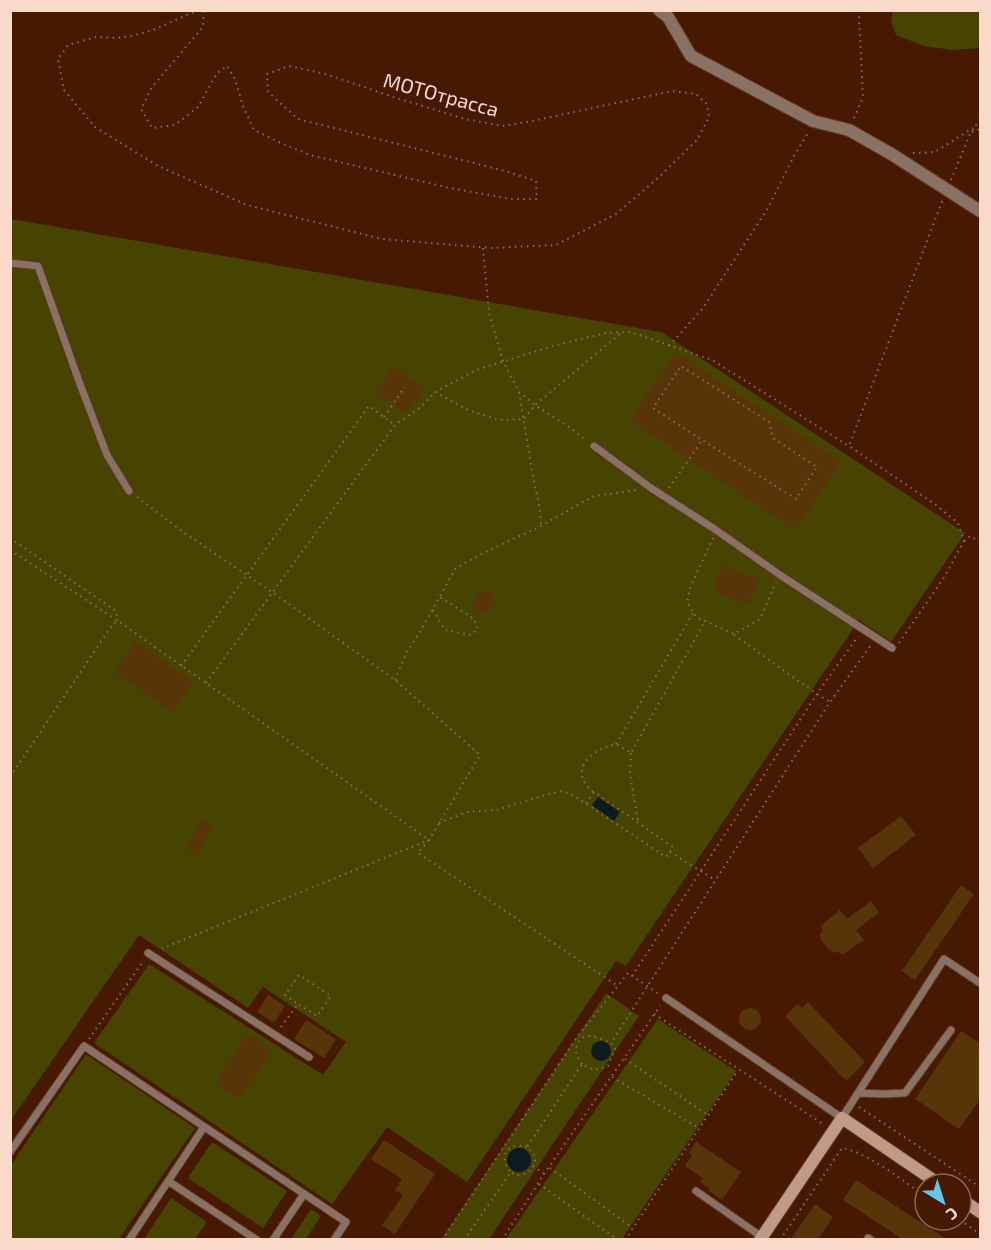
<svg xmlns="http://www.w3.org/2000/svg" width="991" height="1250" viewBox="0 0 991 1250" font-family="'Exo 2',sans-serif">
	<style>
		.green { fill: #464400 }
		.water { fill: #0c1b22 }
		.building { fill: #573509 }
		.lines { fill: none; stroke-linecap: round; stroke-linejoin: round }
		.lane-casing { stroke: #623820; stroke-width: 9 }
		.street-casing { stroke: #623820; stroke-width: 14 }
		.secondary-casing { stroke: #623820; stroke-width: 14 }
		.path { stroke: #8f6853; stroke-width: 2; stroke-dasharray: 1.5 4.5; stroke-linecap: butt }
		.lane { stroke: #8a7165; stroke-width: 7 }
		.street { stroke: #8a7165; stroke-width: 12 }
		.secondary { stroke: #c19a87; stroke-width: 12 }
		.labels { text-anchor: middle; stroke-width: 6; stroke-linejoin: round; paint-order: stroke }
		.street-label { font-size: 20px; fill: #f8d9ca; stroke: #461900 }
	</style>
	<rect width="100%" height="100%" fill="#461900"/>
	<path class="green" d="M893,11H980V42L978,48L953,50L924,46L896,35L891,21Z
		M11,219L661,332L965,533L891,642L859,620L626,966L616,961L467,1182L387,1127L332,1204L94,1043L149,964L323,1075L346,1042L263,987L248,1008L139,935L11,1120Z
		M606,993L639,1016L489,1239L441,1240Z
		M658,1019L736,1071L622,1239H506Z
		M86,1054L195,1128L119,1239H11V1165Z
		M212,1142L287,1191L263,1228L188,1178Z
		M171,1198L207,1222L195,1239H144Z
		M311,1209L321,1216L306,1239H291Z"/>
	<path class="water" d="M598,797L620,812L614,821L592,805Z
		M591 1051a10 10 0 1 1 20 0a10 10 0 1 1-20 0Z
		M507 1160a12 12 0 1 1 24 0a12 12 0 1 1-24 0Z"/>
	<path class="building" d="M676,352L841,462L795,530L630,420Z
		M393,367L425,388L406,413L376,391Z
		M723,565L759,580L748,605L714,590Z
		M482,591L489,592L495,599L494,607L486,613H477L473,606L474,597Z
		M135,641L193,682L172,712L114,672Z
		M901,816L916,835L873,868L858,848Z
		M203,819L213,826L195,855L185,848Z
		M961,885L974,894L915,980L902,971Z
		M871,901L879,913L856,930L864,940L842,955L838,951L834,953L829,950L821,940L820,934L823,931L821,927L824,923L840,910L847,919Z
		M268,995L285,1006L274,1023L257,1012Z
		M808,1002L865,1062L846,1081L785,1016L798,1004L802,1008Z
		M739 1019a11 11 0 1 1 22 0a11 11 0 1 1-22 0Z
		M306,1020L336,1039L324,1058L294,1039Z
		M961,1031L981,1044V1098L959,1129L915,1099Z
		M248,1034L272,1050L239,1099L215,1083Z
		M384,1140L435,1174L395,1234L382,1225L403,1195L395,1190L402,1179L371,1159Z
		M696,1142L741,1172L722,1200L708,1190L709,1188L700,1182L703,1178L685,1166L692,1155L689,1153Z
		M856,1180L946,1239H902L843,1200Z
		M815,1204L833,1217L818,1239H791Z"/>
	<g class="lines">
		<defs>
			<path id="lane" d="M10,263L38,266L80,384L107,455L129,491
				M594,446L651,488L716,530L780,575L892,648
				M148,953L309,1057
				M666,998L842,1118L858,1093L884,1094L905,1093L951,1030
				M858,1093L944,959L980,983
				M10,1152L84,1046L346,1222L334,1240
				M168,1181L257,1240
				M696,1191L762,1237
				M129,1240L204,1127
				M273,1240L304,1194
				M867,1240L868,1238L871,1240"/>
			<path id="street" d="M659,10L668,17L691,56L813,121L849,130L893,155L980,211"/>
			<path id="secondary" d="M961,1199L980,1212
				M760,1240L842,1118L939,1184"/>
		</defs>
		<use href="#lane" class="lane-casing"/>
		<use href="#street" class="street-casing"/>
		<use href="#secondary" class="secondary-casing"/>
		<path class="path" d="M199,10L189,14L153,30L131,36L116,38L96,37L68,45L58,59L64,90L95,127L158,166L247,205L382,239L491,248L556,245L616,214L659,177L697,140L709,117L707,104L696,94L672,91L532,121L502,126L465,119L390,96L326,74L289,66L267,74L268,92L298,119L470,162L508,172L536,181L537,199H511L450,188L310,155L281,143L254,130L243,106L235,79L227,66L217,73L198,107L175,125L152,128L141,109L152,87L203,27L204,10
			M854,118L863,97L859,18L861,10
			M972,132L980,129
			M913,153L935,152L973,128
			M951,180L970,134L980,119
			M483,248L489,313L503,361L519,392L535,405L572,429L587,441
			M669,346L703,308L768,208L795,154L808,133
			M435,392L468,410L499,420L524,419L535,405L621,333
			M519,392L533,477L540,509L541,525
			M384,417L405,387
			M669,488L702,440L796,499L817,467L773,438L769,422L681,366L653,408L702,440
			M137,497L186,534L272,592L395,680L480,755L429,840L158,950
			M10,538L116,611L118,621
			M713,538L690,588L687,602L696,617L734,634L760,619L776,582
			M964,541L970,536L980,542
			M10,550L118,621L429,840L418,853L618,986
			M433,610L445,630L471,635L478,629L474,619L440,597
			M734,635L817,694L830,702
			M899,643L945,576L964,541L958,523L936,505L849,446L943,199
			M181,666L369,406L395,425
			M395,680L407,651L419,634L455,569L479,555L541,526L594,496L637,490
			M206,683L395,425L421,407L435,392L476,370L553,346L606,333L630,332L712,360L849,446
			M616,744L693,613
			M631,753L630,774L638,821
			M10,777L113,624L118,621
			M593,792C567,769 591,750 616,744L631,753L705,621
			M439,823L467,812L497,810L548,794L563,791L576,797L666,857L673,847L594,792L586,803
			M670,852L715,880
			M632,976L817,694L858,636
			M654,1014L823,1124
			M281,1027L298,1004L317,1016L331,996L299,975L285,995L298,1004
			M89,1039L144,960
			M625,1059L708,1115
			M582,1064C572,1053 575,1035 592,1036C598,1037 605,1041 611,1043
			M612,1077L699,1128
			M859,1107L980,1187
			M533,1166L544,1174
			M550,1168L633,1228
			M510,1171C497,1156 509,1141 527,1147
			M539,1184L618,1240
			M960,1220L980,1234
			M442,1240L575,1040L628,973L659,994
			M464,1240L511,1172C522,1181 539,1168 534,1155C534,1155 528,1148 527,1147L582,1064C591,1070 598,1071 608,1066L615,1049L611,1043L830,702L871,645
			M502,1240L544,1174L660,1006
			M625,1240L738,1070
			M780,1240L842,1148C867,1152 903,1181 925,1196"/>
		<use href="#lane" class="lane"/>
		<use href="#street" class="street"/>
		<use href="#secondary" class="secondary"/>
	</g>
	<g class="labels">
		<g class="street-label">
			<text transform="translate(441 95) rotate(15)" y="7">МОТОтрасса</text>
		</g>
	</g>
	<rect width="991" height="1250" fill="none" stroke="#f8d9ca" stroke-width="24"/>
	<g transform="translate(943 1202) rotate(142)"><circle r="28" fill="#461900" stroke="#8d6651" stroke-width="1.5"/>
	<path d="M0-4.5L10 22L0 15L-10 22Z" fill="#64c5ee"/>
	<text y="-9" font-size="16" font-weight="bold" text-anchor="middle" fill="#f8d9ca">С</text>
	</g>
</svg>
